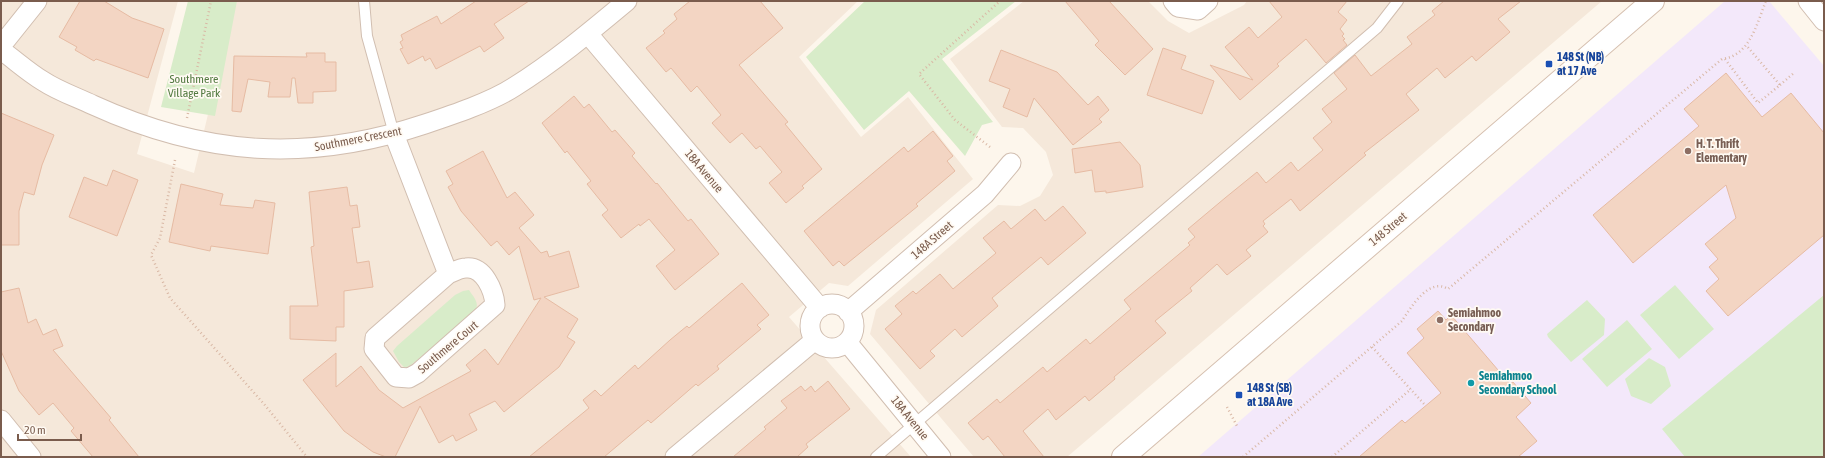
<svg xmlns="http://www.w3.org/2000/svg" width="1825" height="458" viewBox="0 0 1825 458" font-family="'Asap Condensed',sans-serif">
	<style>
		.residential { fill: #f5e8da }
		.education { fill: #f3e8fa }
		.green { fill: #d8ecc9 }
		.building { fill: #f3d5c3; stroke: #e6bba3 }
		.lines { fill: none; stroke-linecap: round; stroke-linejoin: round }
		.lane-casing { stroke: #d1beb0; stroke-width: 12 }
		.street-casing { stroke: #d1beb0; stroke-width: 21 }
		.secondary-casing { stroke: #d6c0b0; stroke-width: 24 }
		.path { stroke: #d9b8a5; stroke-width: 2.5; stroke-dasharray: 1 3; stroke-linecap: butt }
		.lane { stroke: #fff; stroke-width: 10 }
		.street { stroke: #fff; stroke-width: 19 }
		.secondary { stroke: #fff; stroke-width: 22 }
		.transit-dot { fill: #1a4fb4; stroke: #fffaf3; stroke-width: 1.5 }
		.education-dot { fill: #8d6e63; stroke: #fffaf3; stroke-width: 1.5 }
		.culture-dot { fill: #0f9aa8; stroke: #fffaf3; stroke-width: 1.5 }
		.labels { text-anchor: middle; stroke-width: 3.5; stroke-linejoin: round; paint-order: stroke }
		.transit-label { font-size: 12px; font-weight: bold; fill: #164399; stroke: #fffaf3; text-anchor: start }
		.park-label { font-size: 12px; fill: #537a41; stroke: #fffaf3 }
		.street-label { font-size: 12px; fill: #7a5c4d; stroke: #fffaf3 }
		.education-label { font-size: 12px; font-weight: bold; fill: #785e54; stroke: #fffaf3; text-anchor: start }
		.culture-label { font-size: 12px; font-weight: bold; fill: #0d838f; stroke: #fffaf3; text-anchor: start }
	</style>
	<rect width="100%" height="100%" fill="#fdf6ec"/>
	<path class="residential" d="M1,1H178L137,154L194,173L235,1H858L799,57L861,137L908,97L973,179L848,286L829,283L789,317L911,457H1Z
		M1024,1H1148L1168,21L1189,33L1244,5L1247,1H1602L1067,457H974L870,334L876,310L998,205L1020,206L1040,196L1053,175L1046,152L1023,128L1002,127L950,59Z"/>
	<path class="education" d="M1725,1H1769L1824,66V457H1198Z"/>
	<path class="green" d="M188,1H237L215,116L161,107Z
		M865,1H1016L942,59L993,122L982,125L965,156L909,91L864,130L806,57Z
		M1675,285L1714,329L1679,359L1640,315Z
		M469,290C475,299 481,304 473,314L411,365L405,368L399,362L393,351L397,346L455,295L463,291Z
		M1824,295V457H1685L1662,429Z
		M1587,300L1605,319L1604,335L1571,362L1548,337L1547,334Z
		M1627,320L1652,349L1607,387L1582,359Z
		M1649,358L1665,367L1671,386L1651,404L1631,396L1625,379Z"/>
	<path class="building" d="M80,1H104L132,18L164,29L148,78L96,59L94,61L75,50L77,47L59,37Z
		M476,1H529L494,24L504,38L484,52L480,46L436,69L430,58L425,61L423,56L408,64L400,49L403,48L400,42L403,40L401,35L437,16L441,24Z
		M690,1H760L783,28L739,65L788,122L785,124L822,169L802,186L804,188L786,203L769,183L782,172L760,146L756,149L742,133L730,143L712,123L721,115L697,86L691,92L671,68L666,72L646,48L665,33L663,31L677,19L674,14Z
		M1065,1H1109L1153,49L1125,75L1095,45L1099,41Z
		M1269,1H1347L1338,12L1347,20L1340,29L1344,34L1342,36L1345,39L1343,40L1347,45L1326,63L1306,39L1277,64L1279,66L1240,100L1210,65L1253,80L1225,47L1249,27L1258,38L1282,17Z
		M1444,1H1521L1498,19L1510,32L1476,61L1472,56L1445,78L1437,68L1406,94L1419,110L1364,153L1366,155L1300,211L1291,199L1263,221L1265,224L1263,226L1268,232L1246,250L1251,256L1227,275L1217,264L1190,288L1192,291L1155,321L1166,333L1114,377L1115,379L1089,401L1085,396L1056,420L1048,409L1023,431L1044,457H1005L988,436L983,440L968,423L997,399L1000,403L1043,367L1047,372L1086,339L1090,344L1131,309L1124,300L1190,245L1188,243L1195,237L1188,229L1225,198L1257,172L1266,183L1291,162L1298,171L1323,150L1313,138L1332,122L1322,109L1347,89L1334,73L1355,55L1371,76L1412,44L1407,37L1435,15L1432,11Z
		M1163,48L1186,56L1181,69L1214,81L1202,114L1147,95Z
		M1001,50L1057,72L1088,105L1098,96L1109,110L1099,119L1102,122L1073,145L1034,98L1027,117L1003,107L1010,89L989,81Z
		M306,53H325V62H336V91L313,92V103H298L295,78H292L290,97H268L270,82L248,79L241,112L232,111L234,56L307,57Z
		M1726,73L1762,117L1791,93L1824,133V235L1728,316L1706,291L1719,279L1709,267L1718,259L1705,244L1736,218L1726,185L1633,263L1593,215L1699,126L1684,109Z
		M574,96L584,108L589,104L612,132L615,130L635,153L632,156L656,184L657,183L688,221L691,219L719,254L675,290L656,266L675,250L649,219L640,226L639,224L621,238L602,215L608,210L587,184L591,181L567,151L565,153L542,123Z
		M1,113L54,135L42,165L34,195L24,192L19,211V245H1Z
		M933,131L953,156L947,161L955,171L916,204L918,206L844,266L839,261L833,266L804,231L904,147L908,152Z
		M1120,142L1140,165L1143,187L1106,193V191L1095,192L1092,170L1075,173L1072,149Z
		M483,151L507,198L515,192L534,215L519,228L541,253L547,251L549,257L569,251L579,287L544,297L578,319L567,337L575,342L559,367L504,412L495,401L469,414L477,430L456,441L453,435L439,443L420,406L395,457H386L373,452L344,431L303,380L336,353V387L361,366L379,390L403,408L471,371L466,365L485,349L498,365L541,298L534,300L519,246L509,255L497,241L491,246L461,211L448,187L453,184L446,171Z
		M113,170L138,180L117,236L69,217L84,177L107,186Z
		M181,184L223,194L220,205L253,208L255,200L275,203L268,254L211,246L210,251L169,242Z
		M347,187L350,206L357,205L360,227L352,228L357,263L369,261L373,287L344,291V327H336V341L290,339V306H318L311,247L314,246L309,192Z
		M1063,206L1086,233L1048,265L1041,257L992,298L998,306L962,337L955,329L930,351L935,356L920,369L885,329L902,314L895,306L913,291L916,294L940,274L953,289L996,253L983,238L1004,221L1011,229L1035,209L1045,221Z
		M742,283L769,315L757,325L761,329L717,366L719,369L698,386L696,384L651,423L648,420L604,457H529L589,408L583,400L595,390L601,396L635,365L638,369L670,340L687,326L689,328Z
		M19,288L28,323L36,319L43,335L56,329L63,346L53,350L111,418L109,420L139,457H93L71,431L74,428L53,403L39,415L19,391L1,351V292Z
		M1438,311L1446,320L1451,315L1510,384L1513,382L1531,403L1516,417L1537,441L1518,457H1359L1402,420L1405,423L1441,393L1407,353L1424,338L1417,329Z
		M828,381L850,409L806,444L808,447L797,457H733L766,429L764,427L787,408L781,401L801,386L805,391L811,386L815,392Z"/>
	<g class="lines">
		<defs>
			<path id="lane" d="M364,1L367,36L394,134
				M876,457L1377,28L1398,1"/>
			<path id="street" d="M1173,1L1178,7L1198,10L1208,1
				M1808,1L1824,21
				M588,34L820,308
				M1,46L37,1
				M1,50C15,60 28,72 43,81C58,91 76,97 93,105C205,156 308,163 425,124C452,115 491,102 514,87C554,62 591,31 627,1
				M394,134L448,274L375,338L374,349L396,377L409,378L418,373L495,305C494,291 484,266 466,268C460,268 453,272 448,274
				M810 326a22 22 0 1 1 44 0a22 22 0 1 1-44 0Z
				M848,312L985,194L1011,163
				M847,342L941,457
				M1,420L31,457
				M675,457L815,340"/>
			<path id="secondary" d="M1123,457L1653,1"/>
		</defs>
		<use href="#lane" class="lane-casing"/>
		<use href="#street" class="street-casing"/>
		<use href="#secondary" class="secondary-casing"/>
		<path class="path" d="M1725,59L1758,103L1780,85L1746,45
			M1780,85L1795,72
			M187,118L211,1
			M990,147L955,120L919,74L1000,1
			M175,160L160,238L151,255L170,298L264,404L307,457
			M1372,347L1425,405
			M1227,407L1237,426
			M1243,457L1402,321C1411,307 1429,277 1448,289L1722,59C1750,56 1757,23 1766,1
			M1332,457L1411,389"/>
		<use href="#lane" class="lane"/>
		<use href="#street" class="street"/>
		<use href="#secondary" class="secondary"/>
	</g>
	<g class="transit-dot">
		<rect x="1545" y="60" width="8" height="8" rx="2"/>
		<rect x="1235" y="391" width="8" height="8" rx="2"/>
	</g>
	<g class="education-dot">
		<circle cx="1688" cy="151" r="4"/>
		<circle cx="1440" cy="320" r="4"/>
	</g>
	<circle class="culture-dot" cx="1471" cy="383" r="4"/>
	<g class="labels">
		<g class="transit-label">
			<text x="1557" y="61">148 St (NB)<tspan x="1557" dy="14">at 17 Ave</tspan></text>
			<text x="1247" y="392">148 St (SB)<tspan x="1247" dy="14">at 18A Ave</tspan></text>
		</g>
		<g class="park-label">
			<text x="194" y="83">Southmere<tspan x="194" dy="14">Village Park</tspan></text>
		</g>
		<g class="street-label">
			<text transform="translate(358 139) rotate(-11)" y="4">Southmere Crescent</text>
			<text transform="translate(704 171) rotate(50)" y="4">18A Avenue</text>
			<text transform="translate(1388 229) rotate(-40)" y="4">148 Street</text>
			<text transform="translate(932 240) rotate(-41)" y="4">148A Street</text>
			<text transform="translate(448 347) rotate(-40)" y="4">Southmere Court</text>
			<text transform="translate(910 418) rotate(51)" y="4">18A Avenue</text>
		</g>
		<g class="education-label">
			<text x="1696" y="148">H. T. Thrift<tspan x="1696" dy="14">Elementary</tspan></text>
			<text x="1448" y="317">Semiahmoo<tspan x="1448" dy="14">Secondary</tspan></text>
		</g>
		<g class="culture-label">
			<text x="1479" y="380">Semiahmoo<tspan x="1479" dy="14">Secondary School</tspan></text>
		</g>
	</g>
	<rect width="1825" height="458" fill="none" stroke="#7a5c4d" stroke-width="4"/>
	<path d="M18 434v6h63v-6" fill="none" stroke="#7a5c4d" stroke-width="2"/>
	<text x="24" y="434" font-size="12" fill="#7a5c4d" stroke="#fffaf3" stroke-width="3" paint-order="stroke">20 m</text>
</svg>
